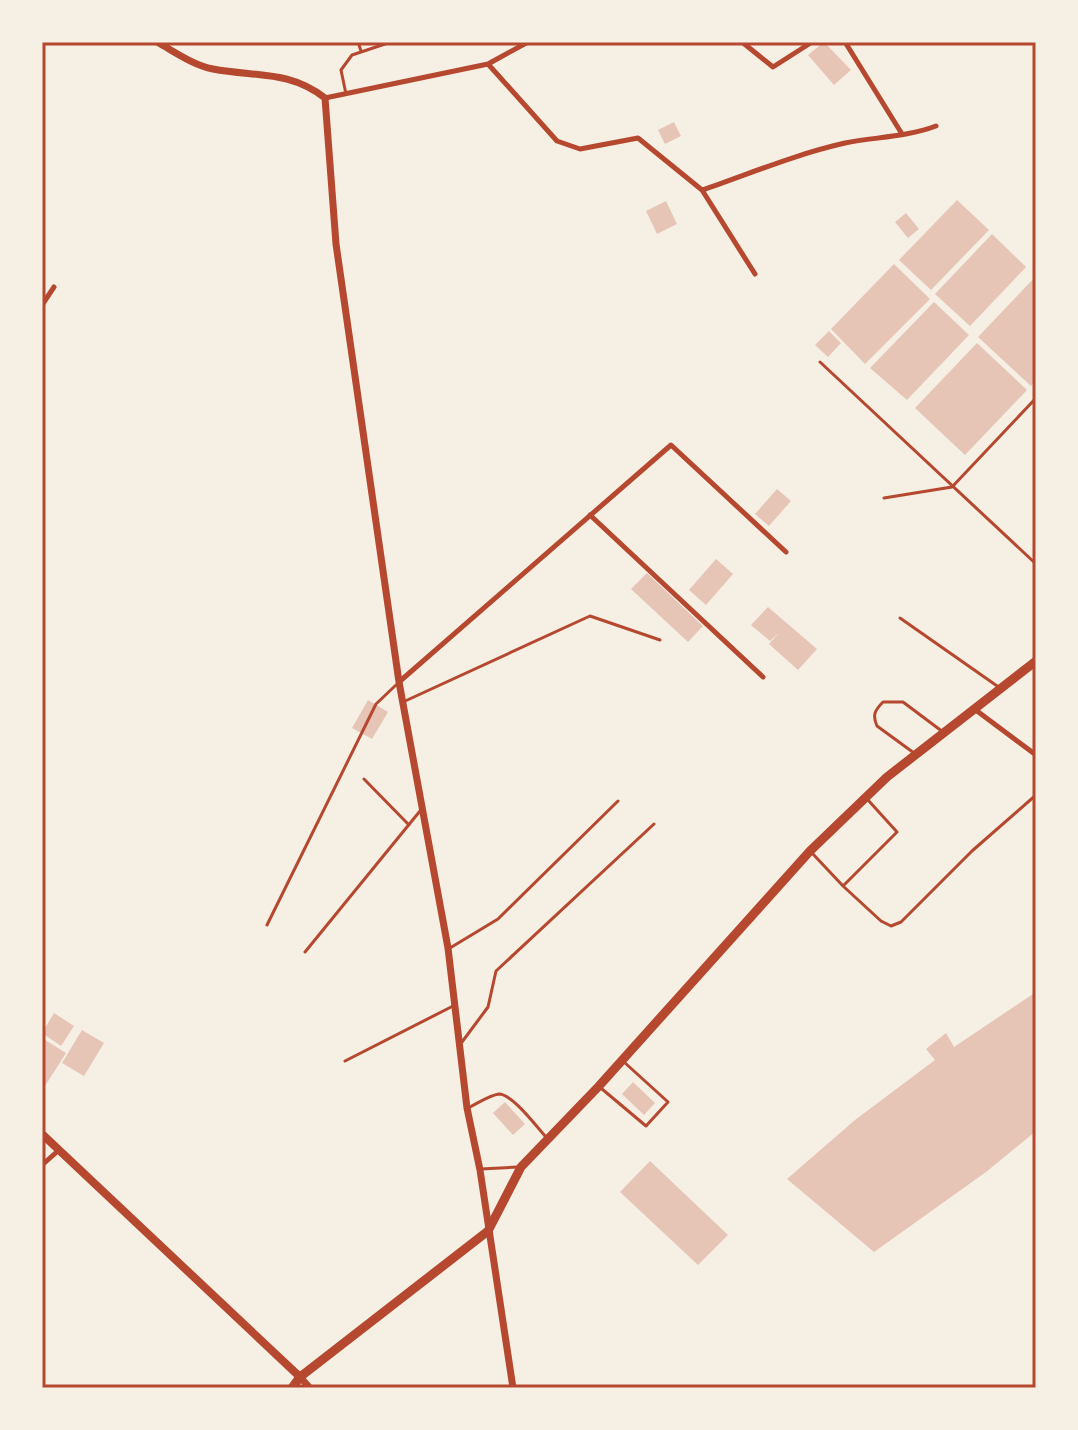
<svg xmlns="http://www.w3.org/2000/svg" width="1078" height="1430" viewBox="0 0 1078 1430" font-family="'PT Sans Narrow',sans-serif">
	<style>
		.building { fill: #e6c5b7 }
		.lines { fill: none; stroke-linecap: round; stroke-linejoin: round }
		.service { stroke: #b5482f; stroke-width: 3 }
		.minor { stroke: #b5482f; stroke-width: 5 }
		.tertiary { stroke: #b5482f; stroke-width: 7 }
		.secondary { stroke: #b5482f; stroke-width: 8 }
		.primary { stroke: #b5482f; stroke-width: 9 }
		.neatline { fill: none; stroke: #b5482f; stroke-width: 3 }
	</style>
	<rect width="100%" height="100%" fill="#f6efe4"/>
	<path class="building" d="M824,42L851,70L834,85L808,55Z
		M674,122L681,136L665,144L658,130Z
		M957,200L989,230L931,290L899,260Z
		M666,201L677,224L657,234L646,211Z
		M906,213L919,229L908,238L895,222Z
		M992,234L1026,267L970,326L935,294Z
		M894,264L930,299L865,364L831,329Z
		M1036,276V381L1031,386L978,337Z
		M934,302L969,335L907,400L870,368Z
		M829,331L841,343L828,357L815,345Z
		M977,343L1027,390L965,455L915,408Z
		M777,489L791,501L769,526L755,514Z
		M716,559L733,574L706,605L689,590Z
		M647,573L703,626L688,642L631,589Z
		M768,607L817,649L798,670L769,644L779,633L770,641L751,625Z
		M368,700L388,712L372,739L352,728Z
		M1036,992V1131L986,1172L874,1252L787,1179L855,1120L935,1060L926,1049L946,1033L954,1047Z
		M54,1013L74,1026L61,1046L42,1033Z
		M82,1030L104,1043L84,1076L62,1063Z
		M42,1038L66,1053L45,1086L42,1084Z
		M633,1082L655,1103L644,1115L622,1094Z
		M505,1102L525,1124L513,1135L493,1113Z
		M650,1161L728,1235L698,1265L620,1192Z"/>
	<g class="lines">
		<path class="service" d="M358,42L361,51
			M346,94L341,70L352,55L391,42
			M820,362L1036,564
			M884,498L952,487L1036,398
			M900,618L1000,688
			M403,702L590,616L660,640
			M914,753L877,726C872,715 875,710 883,702H903L943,732
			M364,779L409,825
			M812,853L843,886L897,832L868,800
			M843,886L881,921L891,926L901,922L972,851L1036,795
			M267,925L376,704L396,685
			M450,948L498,919L618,801
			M305,952L420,811
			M462,1042L488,1007L496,971L654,824
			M345,1061L455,1005
			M602,1089L646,1126L668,1102L624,1062
			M470,1107C478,1103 490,1095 499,1094C512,1094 536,1126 545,1136
			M481,1169L518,1167"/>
		<path class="minor" d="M742,42L773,67L812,42
			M845,42L902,134
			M488,64L557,141L580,149L638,138L702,190L755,274
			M325,98L488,64L528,42
			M702,190C749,174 796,154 845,143C875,137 907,137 936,126
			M42,305L54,287
			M590,515L763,677
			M399,682L671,445L786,552
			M973,708L1036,755
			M42,1165L59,1150"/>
		<path class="tertiary" d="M157,42C175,52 193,65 213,69C255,77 289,70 325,98L336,244L399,682L448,948L467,1108L480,1170L513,1388
			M300,1377L310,1388"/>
		<path class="secondary" d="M42,1134L300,1377"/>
		<path class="primary" d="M292,1388L300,1377L488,1231L521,1167L599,1086L810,851L887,777L1036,661"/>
	</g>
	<rect width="1078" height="1430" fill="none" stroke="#f6efe4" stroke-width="88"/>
	<rect x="44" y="44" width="990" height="1342" class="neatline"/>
</svg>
